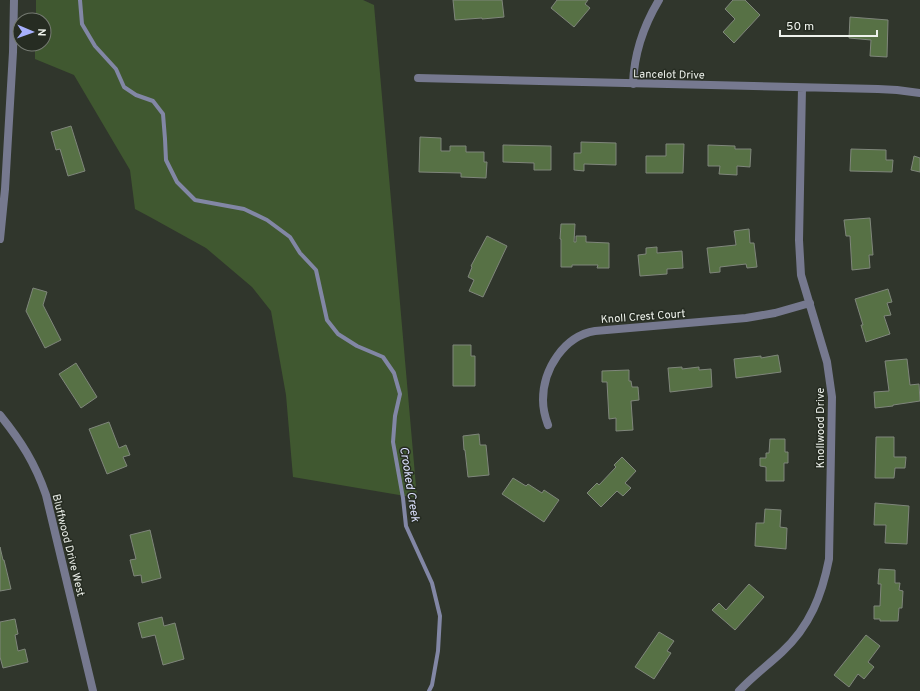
<svg xmlns="http://www.w3.org/2000/svg" width="920" height="691" viewBox="0 0 920 691" font-family="Overpass,sans-serif">
	<style>
		.green { fill: #405830 }
		.lines { fill: none; stroke-linecap: round; stroke-linejoin: round }
		.stream { stroke: #8287a5; stroke-width: 4 }
		.building { fill: #577145; stroke: #7f867b }
		.minor { stroke: #76798f; stroke-width: 8 }
		.labels { text-anchor: middle; stroke-width: 3; stroke-linejoin: round; paint-order: stroke }
		.street-label { font-size: 11px; fill: #eef2ec; stroke: #262c22 }
		.water-label { font-size: 12px; font-style: italic; fill: #dce1ff; stroke: #262c22 }
	</style>
	<rect width="100%" height="100%" fill="#30362c"/>
	<path class="green" d="M36,0H363L374,5L417,498L293,477L286,395L271,311L252,287L206,248L150,217L135,209L130,170L74,75L35,59V44H44V20H36Z"/>
	<g class="lines">
		<path class="stream" d="M80,0L82,24L95,46L116,69L124,87L136,95L153,101L163,114L165,139L166,160L177,182L195,200L244,209L267,220L290,237L300,253L316,270L327,320L338,334L357,346L383,357L394,373L400,394L395,416L393,442L403,498L406,526L432,583L440,616L438,651L432,685L429,691"/>
	</g>
	<path class="building" d="M453,0H502L504,17L482,19V18L455,20Z
		M557,0H588L585,4L590,8L574,27L551,8Z
		M733,0H745L760,15L734,43L723,32L735,19L725,9Z
		M850,17L888,20L887,57L870,56L871,40L849,38Z
		M71,126L85,171L68,176L60,149L56,150L51,132Z
		M420,137L441,138V151H450V146H466V152H484V162H487L486,178L461,177V173L419,172Z
		M581,142L616,143V165L584,164V171L574,170V153H581Z
		M666,144H684L683,173H646V156H666Z
		M503,145L551,146V170H534V163L503,162Z
		M708,145L735,146V149H751L750,167L737,166V175L719,174L720,166H708Z
		M851,149L886,150V160H893L892,172L850,171Z
		M914,156L920,158V172L911,170Z
		M870,218L873,255H869L870,268L852,270L850,236H846L844,220Z
		M561,224H575L574,242H576V236H586V242L609,243V268H597L598,265H572V267H561V239H560Z
		M749,229L750,243H754L757,267L747,268L746,264L720,267V272L710,273L707,248L736,245L734,231Z
		M487,236L507,246L483,297L469,291L474,280L468,277L472,267L471,266Z
		M657,247V253L682,251L683,268L667,269V274L640,276L638,255L646,254V248Z
		M33,288L47,292L43,305L61,340L45,348L26,311Z
		M888,289L892,302L887,303L891,315L884,316L890,334L866,342L861,325H863L855,299Z
		M453,345H471V356H475V386H453Z
		M778,355L781,372L736,378L734,359L761,356V358Z
		M907,359L910,385L919,384L920,401L893,405V406L875,408L874,392L889,391L885,361Z
		M76,363L97,397L81,408L59,374Z
		M682,367V369L699,367V370L711,369L712,387L670,392L668,368Z
		M629,370V381H631L632,387H638L639,400L631,401L633,430L616,431V418L609,419L607,382H602V371Z
		M109,422L119,448L126,445L130,455L123,457L127,466L107,474L89,429Z
		M479,434L480,445H486L489,475L468,477L465,450H464L463,436Z
		M876,437H894V457H906L905,468H895L894,478H875Z
		M770,439H785V452H788V463H784V481H766V467L760,466V458H766V453H769Z
		M622,457L636,471L625,483L631,488L623,496L617,491L601,507L587,493L597,483L599,485L616,467L614,465Z
		M513,478L526,486L528,484L542,493L544,490L559,500L544,522L502,494Z
		M875,503L909,506L907,544L885,543L886,525H874Z
		M765,509L781,510L780,527L787,528L786,549L755,546L756,523H764Z
		M150,530L161,578L142,583L141,575L134,576L130,560L136,559L130,535Z
		M0,547L3,560H4L11,589L0,591Z
		M879,569L895,570V583H900L899,590L903,591L902,608H899L898,621H880V619H874V606H880L881,584H878Z
		M749,584L764,597L735,630L712,610L719,603L726,610Z
		M162,617L164,626L175,623L184,659L163,665L155,635L142,638L138,623Z
		M15,619L18,634L15,635L18,651L25,649L28,662L3,668L0,657V622Z
		M659,632L674,641L667,651L671,653L654,679L635,667Z
		M866,635L880,646L868,662L874,667L864,679L858,674L849,687L834,675Z"/>
	<g class="lines">
		<path class="minor" d="M418,78L878,89L897,90L920,93
			M633,84C634,55 644,25 659,0
			M0,239L5,189L13,52L14,0
			M0,415C21,441 35,463 46,495L93,691
			M548,425C545,417 543,409 543,400C543,369 564,336 595,331L746,318L775,313L810,303
			M739,691C752,677 768,665 782,652C810,626 822,595 829,559L832,397L827,362L801,275L799,240L802,88"/>
	</g>
	<g class="labels">
		<g class="street-label">
			<text transform="translate(669 74) rotate(1)" y="4">Lancelot Drive</text>
			<text transform="translate(643 316) rotate(-4)" y="4">Knoll Crest Court</text>
			<text transform="translate(820 428) rotate(-90)" y="4">Knollwood Drive</text>
			<text transform="translate(69 545) rotate(76)" y="4">Bluffwood Drive West</text>
		</g>
		<g class="water-label">
			<text transform="translate(410 484) rotate(81)" y="4">Crooked Creek</text>
		</g>
	</g>
	<g transform="translate(32 32) rotate(92)"><circle r="19" fill="#262c22" stroke="#767b73"/>
	<path d="M0-3L7 15L0 10L-7 15Z" fill="#a7b0fc"/>
	<text y="-6" font-size="11" font-weight="bold" text-anchor="middle" fill="#eef2ec">N</text>
	</g>
	<path d="M780 30v6h97v-6" fill="none" stroke="#eef2ec" stroke-width="2"/>
	<text x="786" y="30" font-size="12" fill="#eef2ec" stroke="#262c22" stroke-width="3" paint-order="stroke">50 m</text>
</svg>
